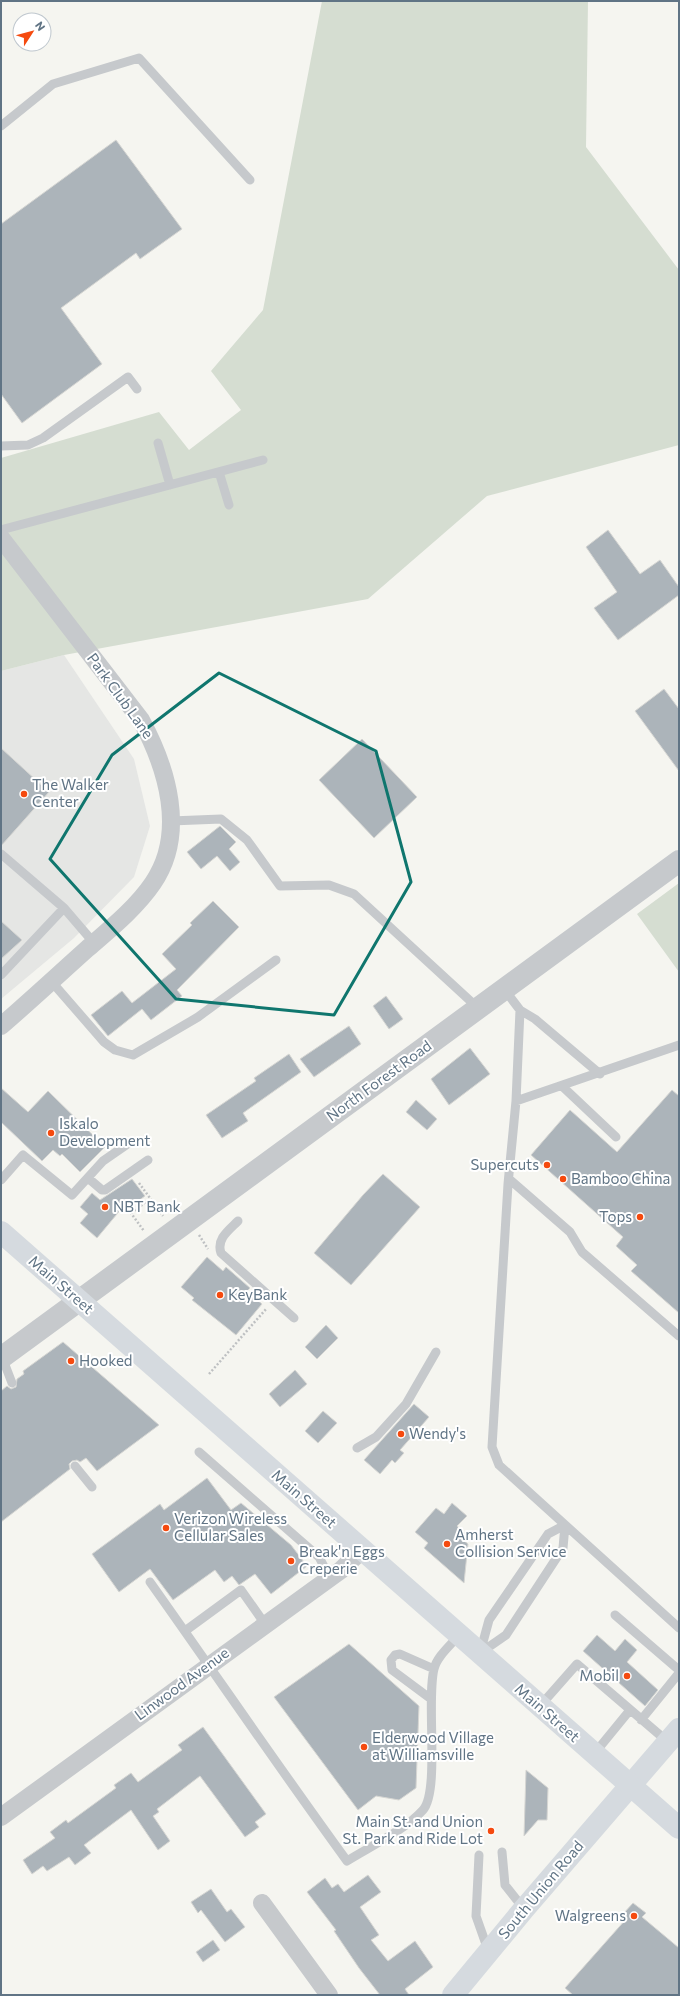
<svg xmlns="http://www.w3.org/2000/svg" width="680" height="1996" viewBox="0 0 680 1996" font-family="Commissioner,sans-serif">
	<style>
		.built { fill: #e5e6e4 }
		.green { fill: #d5ddd1 }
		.building { fill: #acb4ba; stroke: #d6d6d3 }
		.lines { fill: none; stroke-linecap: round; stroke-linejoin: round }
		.path { stroke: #bec0c2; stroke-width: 2.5; stroke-dasharray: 2 2; stroke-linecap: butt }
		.service { stroke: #c6c9cc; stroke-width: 9 }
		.minor { stroke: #c6c9cc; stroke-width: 18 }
		.tertiary { stroke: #c6c9cc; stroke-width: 22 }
		.secondary { stroke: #d5dadf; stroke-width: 22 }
		.primary { stroke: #d5dadf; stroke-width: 22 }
		.marked { fill: none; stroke: #0f766e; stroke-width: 3; stroke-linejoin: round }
		.poi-dot { fill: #f54a0f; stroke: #fff; stroke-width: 1.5 }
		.labels { text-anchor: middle; stroke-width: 4; stroke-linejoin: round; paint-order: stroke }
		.street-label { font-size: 15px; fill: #607485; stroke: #fff }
		.poi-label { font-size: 15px; fill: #607485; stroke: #fff; text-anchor: start }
	</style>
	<rect width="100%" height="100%" fill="#f5f5f0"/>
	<path class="built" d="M64,655L134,759L150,826L134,877L74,938L1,999V671Z"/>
	<path class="green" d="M322,1H588L586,147L679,270V445L487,496L368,599L64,655L1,671V458L159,412L189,450L241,410L211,371L263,310Z
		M679,883V972L637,914Z"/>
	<path class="building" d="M116,140L182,229L140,259L136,253L61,308L102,364L22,423L1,394V224Z
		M608,530L640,574L660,560L679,587V595L618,640L594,608L617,592L586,547Z
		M664,689L679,709V771L635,711Z
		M362,739L417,797L374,838L319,780Z
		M1,748L49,792L1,846Z
		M220,826L236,842L229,849L240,862L230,871L217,856L201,869L187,852Z
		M213,901L239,927L177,990L182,996L151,1020L142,1009L108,1036L91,1015L122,991L132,1003L176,969L162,954L192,925L190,923Z
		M1,921L22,940L1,959Z
		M386,996L403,1019L389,1029L373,1006Z
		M349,1026L361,1044L314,1077L300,1059Z
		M470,1048L490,1074L449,1105L431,1079Z
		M289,1054L301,1072L243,1113L248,1121L222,1138L206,1115L256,1081L254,1078Z
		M1,1088L28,1112L48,1091L105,1147L80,1172L62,1154L60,1156L53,1150L42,1161L1,1122Z
		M672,1090L679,1096V1313L631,1271L637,1265L616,1246L623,1237L531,1155L570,1110L617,1152Z
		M416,1100L437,1119L427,1130L406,1112Z
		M383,1174L420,1207L351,1285L314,1253L363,1195Z
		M132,1179L145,1196L124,1211L122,1208L97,1238L80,1223L88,1214L80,1207L92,1193L100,1200Z
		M207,1257L223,1271L226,1267L250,1288L247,1291L262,1304L236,1335L192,1300L194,1298L181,1287Z
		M326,1325L338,1338L317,1359L305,1347Z
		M63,1342L159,1425L97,1471L86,1458L80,1462L77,1460L72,1461L69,1464L70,1469L1,1522V1391L7,1386L11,1389L16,1387L17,1379L24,1374L23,1371Z
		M295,1370L307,1384L280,1407L269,1394Z
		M414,1404L429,1417L400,1450L404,1453L395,1463L392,1460L380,1474L364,1460Z
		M323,1411L337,1423L318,1443L305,1431Z
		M207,1478L231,1510L241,1503L291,1545L307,1566L271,1594L255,1574L239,1585L232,1576L224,1582L215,1570L173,1600L150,1569L119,1592L92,1554L160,1504L164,1510Z
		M452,1503L467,1516L457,1526L466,1534L462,1539L468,1544L464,1583L424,1548L428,1543L415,1532L436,1508L444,1514Z
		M597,1635L615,1651L625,1639L637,1650L627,1662L658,1690L645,1706L583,1651Z
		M349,1644L419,1706L416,1788L399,1800L376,1796L358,1810L274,1697Z
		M203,1727L266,1814L255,1822L259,1827L245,1837L200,1776L157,1809L159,1812L153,1816L170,1841L158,1850L131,1810L84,1845L91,1853L75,1865L69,1857L47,1871L43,1866L32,1874L23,1860L55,1838L50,1832L66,1820L68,1823L116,1788L114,1785L131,1773L138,1782L182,1750L178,1745Z
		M526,1770L548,1788L547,1820H538L524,1836Z
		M368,1875L381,1892L360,1907L379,1935L371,1940L388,1961L415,1941L433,1967L405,1989L409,1995H380L359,1968L334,1931L336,1930L307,1892L325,1878L332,1888L338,1884L344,1892Z
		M211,1889L227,1912L231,1909L245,1927L225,1942L201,1910L198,1913L191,1902Z
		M633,1903L646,1913L642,1917L679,1948V1995H573L565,1988L627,1918L623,1914Z
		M213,1940L220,1950L203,1962L196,1952Z"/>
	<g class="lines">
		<path class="path" d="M139,1183L163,1216
			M128,1209L144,1231
			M131,1213L150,1199
			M199,1235L208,1249
			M209,1374L267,1308"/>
		<path class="service" d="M1,126L53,84L139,58L250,180
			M158,443L170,485
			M1,446L28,445L43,438L128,377L137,389
			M219,472L229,505
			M1,530L263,460
			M171,821L221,819L247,840L280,886L329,885L354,894L478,1008
			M1,854L64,908L94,943
			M1,975L64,908
			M51,981L104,1042L115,1050L133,1055L198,1017L276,960
			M504,989L520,1010L535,1019L600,1074
			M520,1010L516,1101L508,1184L492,1447L499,1465L679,1628
			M563,1087L616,1137
			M516,1101L679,1045
			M88,1178L102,1190H105L148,1160
			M509,1179L570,1232L582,1252L679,1336
			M1,1180L23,1155L72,1195L103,1161L129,1143
			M238,1221C229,1230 216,1239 221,1253L294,1318
			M2,1357L12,1383
			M357,1448L376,1437L406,1404L436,1352
			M199,1452L319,1557L330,1578
			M75,1466L92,1487
			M565,1525L563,1548L506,1635L480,1653L489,1620L548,1534Z
			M150,1582C216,1675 280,1769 347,1861C371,1846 405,1830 423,1810C440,1791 426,1700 434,1669C437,1656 451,1645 459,1635
			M615,1615L679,1670
			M185,1631L241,1590L265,1624
			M431,1699L392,1670L391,1660L395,1655L400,1654L434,1669
			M540,1706L577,1664L668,1742
			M641,1720L679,1673
			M594,1754L630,1710
			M502,1852L505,1885L524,1909
			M479,1855L476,1916L488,1950"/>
		<path class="minor" d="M1,538L141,720C167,768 187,833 153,883C136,908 110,929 87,949C58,975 30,1001 1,1026
			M1,1817L341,1570L362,1550
			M262,1903L329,1995"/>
		<path class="tertiary" d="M1,1358L679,861"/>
		<path class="secondary" d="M453,1995L524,1909L679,1729"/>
		<path class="primary" d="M1,1232L679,1828"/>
	</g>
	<path class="marked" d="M219,673L376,751L411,882L334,1015L176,999L50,859L112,755Z"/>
	<g class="poi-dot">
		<circle cx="24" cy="794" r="4"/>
		<circle cx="51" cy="1133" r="4"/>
		<circle cx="547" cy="1165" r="4"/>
		<circle cx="563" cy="1179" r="4"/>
		<circle cx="105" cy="1207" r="4"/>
		<circle cx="640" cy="1217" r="4"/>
		<circle cx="220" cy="1295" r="4"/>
		<circle cx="71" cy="1361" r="4"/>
		<circle cx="401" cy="1434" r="4"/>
		<circle cx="166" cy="1528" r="4"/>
		<circle cx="447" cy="1544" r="4"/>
		<circle cx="291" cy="1561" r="4"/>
		<circle cx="627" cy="1676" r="4"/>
		<circle cx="364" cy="1747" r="4"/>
		<circle cx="491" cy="1831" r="4"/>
		<circle cx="634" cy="1916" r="4"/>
	</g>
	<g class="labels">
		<g class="street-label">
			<text transform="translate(120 696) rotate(54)" y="5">Park Club Lane</text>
			<text transform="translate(379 1081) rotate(-36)" y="5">North Forest Road</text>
			<text transform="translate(61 1285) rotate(41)" y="5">Main Street</text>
			<text transform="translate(304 1499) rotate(41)" y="5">Main Street</text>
			<text transform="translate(182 1684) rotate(-36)" y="5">Linwood Avenue</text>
			<text transform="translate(547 1713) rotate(41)" y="5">Main Street</text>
			<text transform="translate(541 1890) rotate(-50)" y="5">South Union Road</text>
		</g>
		<g class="poi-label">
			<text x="32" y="790">The Walker<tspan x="32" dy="17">Center</tspan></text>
			<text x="59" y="1129">Iskalo<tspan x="59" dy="17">Development</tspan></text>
			<text x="539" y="1170" text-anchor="end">Supercuts</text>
			<text x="571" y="1184">Bamboo China</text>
			<text x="113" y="1212">NBT Bank</text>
			<text x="632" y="1222" text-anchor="end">Tops</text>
			<text x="228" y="1300">KeyBank</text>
			<text x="79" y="1366">Hooked</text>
			<text x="409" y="1439">Wendy's</text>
			<text x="174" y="1524">Verizon Wireless<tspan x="174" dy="17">Cellular Sales</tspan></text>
			<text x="455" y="1540">Amherst<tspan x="455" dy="17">Collision Service</tspan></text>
			<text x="299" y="1557">Break'n Eggs<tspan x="299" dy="17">Creperie</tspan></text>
			<text x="619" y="1681" text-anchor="end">Mobil</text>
			<text x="372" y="1743">Elderwood Village<tspan x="372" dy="17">at Williamsville</tspan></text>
			<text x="483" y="1827" text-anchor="end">Main St. and Union<tspan x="483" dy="17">St. Park and Ride Lot</tspan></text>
			<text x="626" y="1921" text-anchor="end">Walgreens</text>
		</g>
	</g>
	<rect width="680" height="1996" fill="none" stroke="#607485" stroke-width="4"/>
	<g transform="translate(32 32) rotate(54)"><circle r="19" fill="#ffffff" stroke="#bfc7ce"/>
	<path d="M0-3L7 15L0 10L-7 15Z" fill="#f54a0f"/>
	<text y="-6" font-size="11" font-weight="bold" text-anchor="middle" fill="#607485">N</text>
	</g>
</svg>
